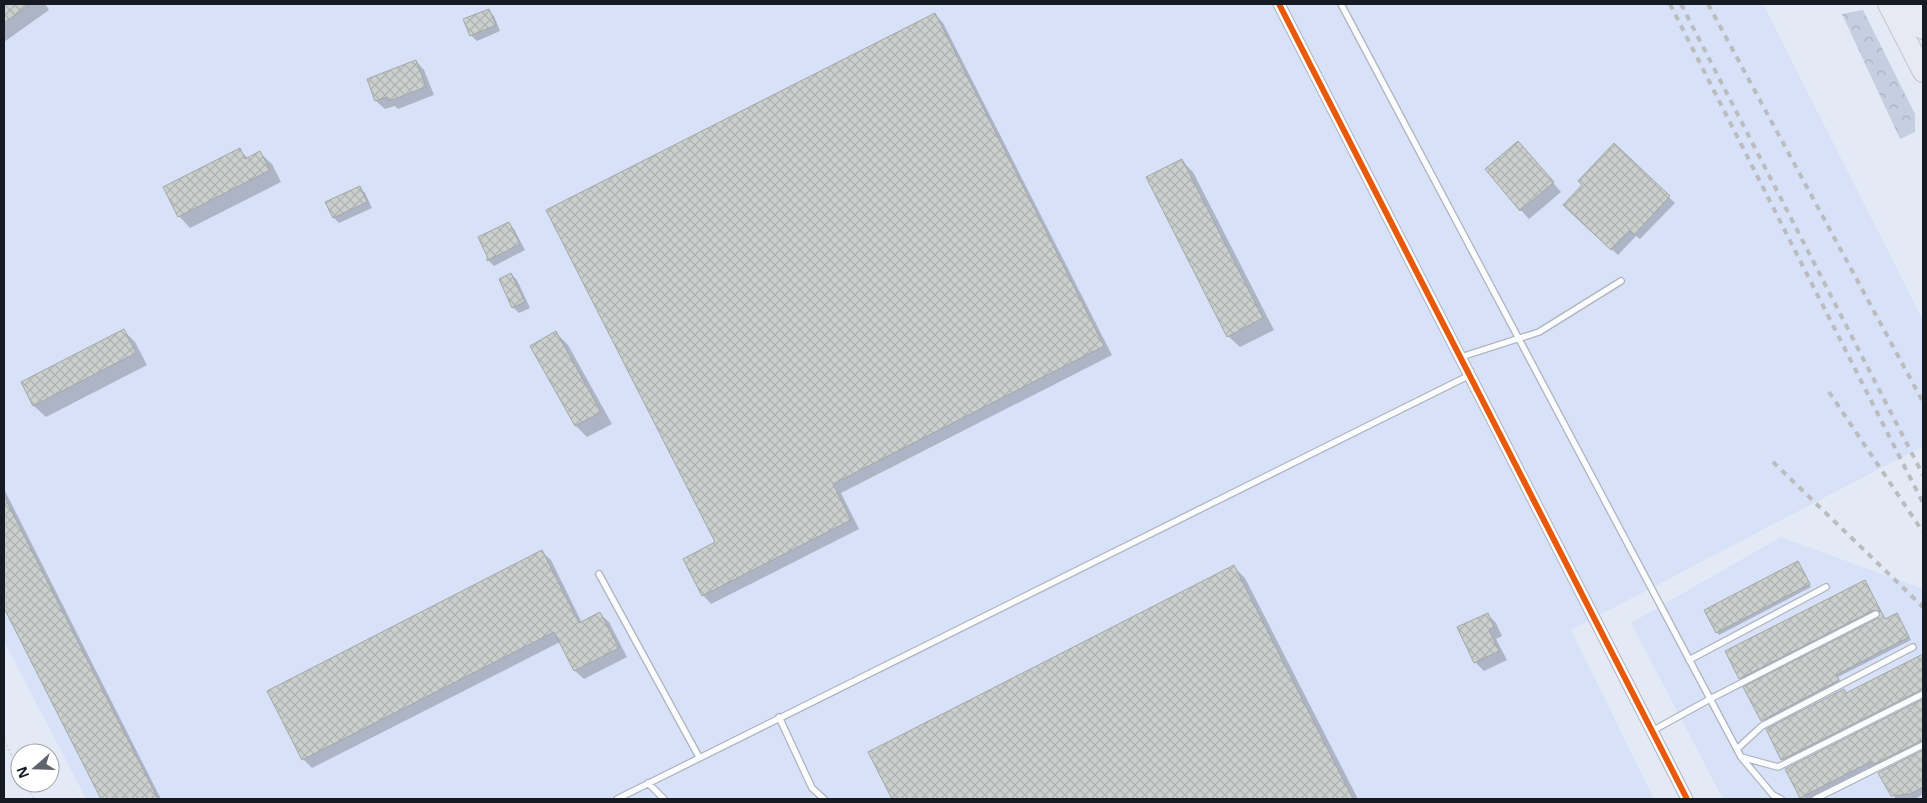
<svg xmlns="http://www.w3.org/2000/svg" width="1927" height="803" viewBox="0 0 1927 803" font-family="'Noto Sans',sans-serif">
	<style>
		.built { fill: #d7e2f8 }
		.forest { fill: url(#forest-crowns) }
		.shadow { fill: #0003 }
		.building { fill: url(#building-cross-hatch); stroke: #a4a7a8 }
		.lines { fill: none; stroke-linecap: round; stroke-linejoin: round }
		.lane-casing { stroke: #afb3bc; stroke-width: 8 }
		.street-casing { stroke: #afb3bc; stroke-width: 13 }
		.highway-casing { stroke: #c2c6cb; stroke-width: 22 }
		.path { stroke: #d8dadd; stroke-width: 2.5; stroke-dasharray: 2.5 2.5; stroke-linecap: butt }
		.lane { stroke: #fbfcfe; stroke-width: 5.5 }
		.street { stroke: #fbfcfe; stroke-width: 11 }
		.highway { stroke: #e7eaf2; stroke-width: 20 }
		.rail { stroke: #babcbf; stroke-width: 4; stroke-dasharray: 6 6; stroke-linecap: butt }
		.cycleway-casing { stroke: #fff; stroke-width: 9 }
		.cycleway { stroke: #e8590c; stroke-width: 6 }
	</style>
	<defs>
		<pattern id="forest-crowns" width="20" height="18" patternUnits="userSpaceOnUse" patternTransform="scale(1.25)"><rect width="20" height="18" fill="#c6cee1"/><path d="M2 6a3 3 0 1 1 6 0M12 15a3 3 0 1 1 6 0" fill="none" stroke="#a9b0c1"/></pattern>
		<pattern id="building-cross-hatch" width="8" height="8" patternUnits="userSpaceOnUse" patternTransform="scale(1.25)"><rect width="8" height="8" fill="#cbd0cf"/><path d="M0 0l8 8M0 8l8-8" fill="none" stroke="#aeb2b1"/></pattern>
	</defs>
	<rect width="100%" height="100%" fill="#e4eaf5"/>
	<path class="built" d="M4,4H1763L1923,320V446L1571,630L1654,799H86L4,641Z
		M1781,537L1923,589V799H1723L1631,623Z"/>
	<path class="forest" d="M1863,10L1915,114V132L1900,139L1842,14Z"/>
	<path class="shadow" d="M4,4H45L49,10L4,42Z
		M488,10L494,16L500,31L477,41L471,35Z
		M935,14L943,23L1112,355L841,493L859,529L711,604L703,595Z
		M416,61L424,70L434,95L398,109L395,106L385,109L376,101L368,80Z
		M1518,142L1561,192L1529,219L1521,210Z
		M1614,145L1675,203L1640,239L1636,236L1618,255L1565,205L1584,185Z
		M239,150L248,158L260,153L272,164L281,182L190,228L179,216Z
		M1181,160L1193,172L1274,330L1240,347L1228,336Z
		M359,187L365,193L372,208L339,223L334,218L327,203Z
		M508,223L514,229L525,250L494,266L488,260V256Z
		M511,274L517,280L530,308L519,313L513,307L500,279Z
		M124,331L135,342L147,365L46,417L34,406L23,383Z
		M556,333L568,345L612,424L587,437L576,426Z
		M4,489L161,799H102L4,605Z
		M542,552L551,560L582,623L600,614L609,622L627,657L584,679L575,671L560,642L312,768L303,759Z
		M1800,565L1811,587L1719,635L1717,632Z
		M1234,567L1245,578L1358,799H894L870,752Z
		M1865,582L1886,620L1899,617L1911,640L1838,677L1841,683L1765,723L1745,688L1879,619L1881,612H1877L1743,681L1740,678Z
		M1487,614L1496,623L1502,636L1496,639L1507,660L1484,671L1475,662Z
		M1923,655V696L1787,764L1782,759L1767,730L1843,690L1847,694Z
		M1923,701V747L1877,766L1810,799L1801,797L1787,769Z
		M1923,751V794L1915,799H1896L1880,773Z"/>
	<path class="building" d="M4,4H30L4,23Z
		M489,9L496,25L470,36L463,19Z
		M935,13L1104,346L833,484L851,520L702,596L683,559L715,542L546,210Z
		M416,60L426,87L389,101L387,97L375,101L367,79Z
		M1518,141L1554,182L1520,211L1485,169Z
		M1614,143L1670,196L1634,235L1630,231L1611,250L1563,205L1582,185L1578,181Z
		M240,148L245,159L260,151L270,170L178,217L163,187Z
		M1182,159L1263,318L1227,337L1146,177Z
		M360,186L367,202L333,218L325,202Z
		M509,222L520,244L487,261V256L478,237Z
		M511,273L525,302L512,308L499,279Z
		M124,329L136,353L33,406L21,382Z
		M556,331L601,412L575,426L530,346Z
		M4,496L158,799H101L4,608Z
		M542,550L579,623L600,612L619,648L574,671L554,632L302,760L267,691Z
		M1798,561L1810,584L1716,633L1704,610Z
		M1234,565L1353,799H892L868,752Z
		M1865,580L1885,619L1897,613L1909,637L1836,675L1839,680L1761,721L1743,687L1878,618L1880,611L1874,610L1739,679L1725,651Z
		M1488,613L1494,627L1489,630L1499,651L1474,663L1457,627Z
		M1923,654V689L1781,760L1766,729L1844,689L1846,693Z
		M1923,699V740L1874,764L1872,761L1800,798L1785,769Z
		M1923,750V787L1910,794L1891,796L1878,773Z"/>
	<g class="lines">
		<defs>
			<path id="lane" d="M1341,4L1741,757L1773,795L1781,799
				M1461,357L1539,332L1621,281
				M599,574L699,757
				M1689,660L1826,587
				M779,717L812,788L824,799
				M1652,731L1710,699L1876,614
				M1737,749L1762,726L1913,647
				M1741,757L1778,767L1923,694
				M648,783L664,799
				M617,799L1470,375
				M1815,799L1923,745"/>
			<path id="street" d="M1279,4L1687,799"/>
			<path id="highway" d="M1888,4L1923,72
				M1910,4L1923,29"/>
		</defs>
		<use href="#lane" class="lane-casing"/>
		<use href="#street" class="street-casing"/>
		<use href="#highway" class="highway-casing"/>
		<path class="path" d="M4,740L20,772
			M26,783L34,799"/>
		<use href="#lane" class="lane"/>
		<use href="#street" class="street"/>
		<use href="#highway" class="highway"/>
		<path class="rail" d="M1670,4L1923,503
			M1681,4L1923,475
			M1708,4L1923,402
			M1829,392L1923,532
			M1773,462L1923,607"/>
		<defs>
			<path id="cycleway" d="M1279,4L1687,799"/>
		</defs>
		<use href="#cycleway" class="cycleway-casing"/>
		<use href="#cycleway" class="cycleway"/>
	</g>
	<rect width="1927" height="803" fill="none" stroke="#161a23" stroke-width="10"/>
	<g transform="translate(35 768) rotate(250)"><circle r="24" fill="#ffffff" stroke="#a2a3a7"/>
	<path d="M0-4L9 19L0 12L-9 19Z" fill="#5e636c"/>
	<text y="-8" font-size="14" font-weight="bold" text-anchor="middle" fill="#161a23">N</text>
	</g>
</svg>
